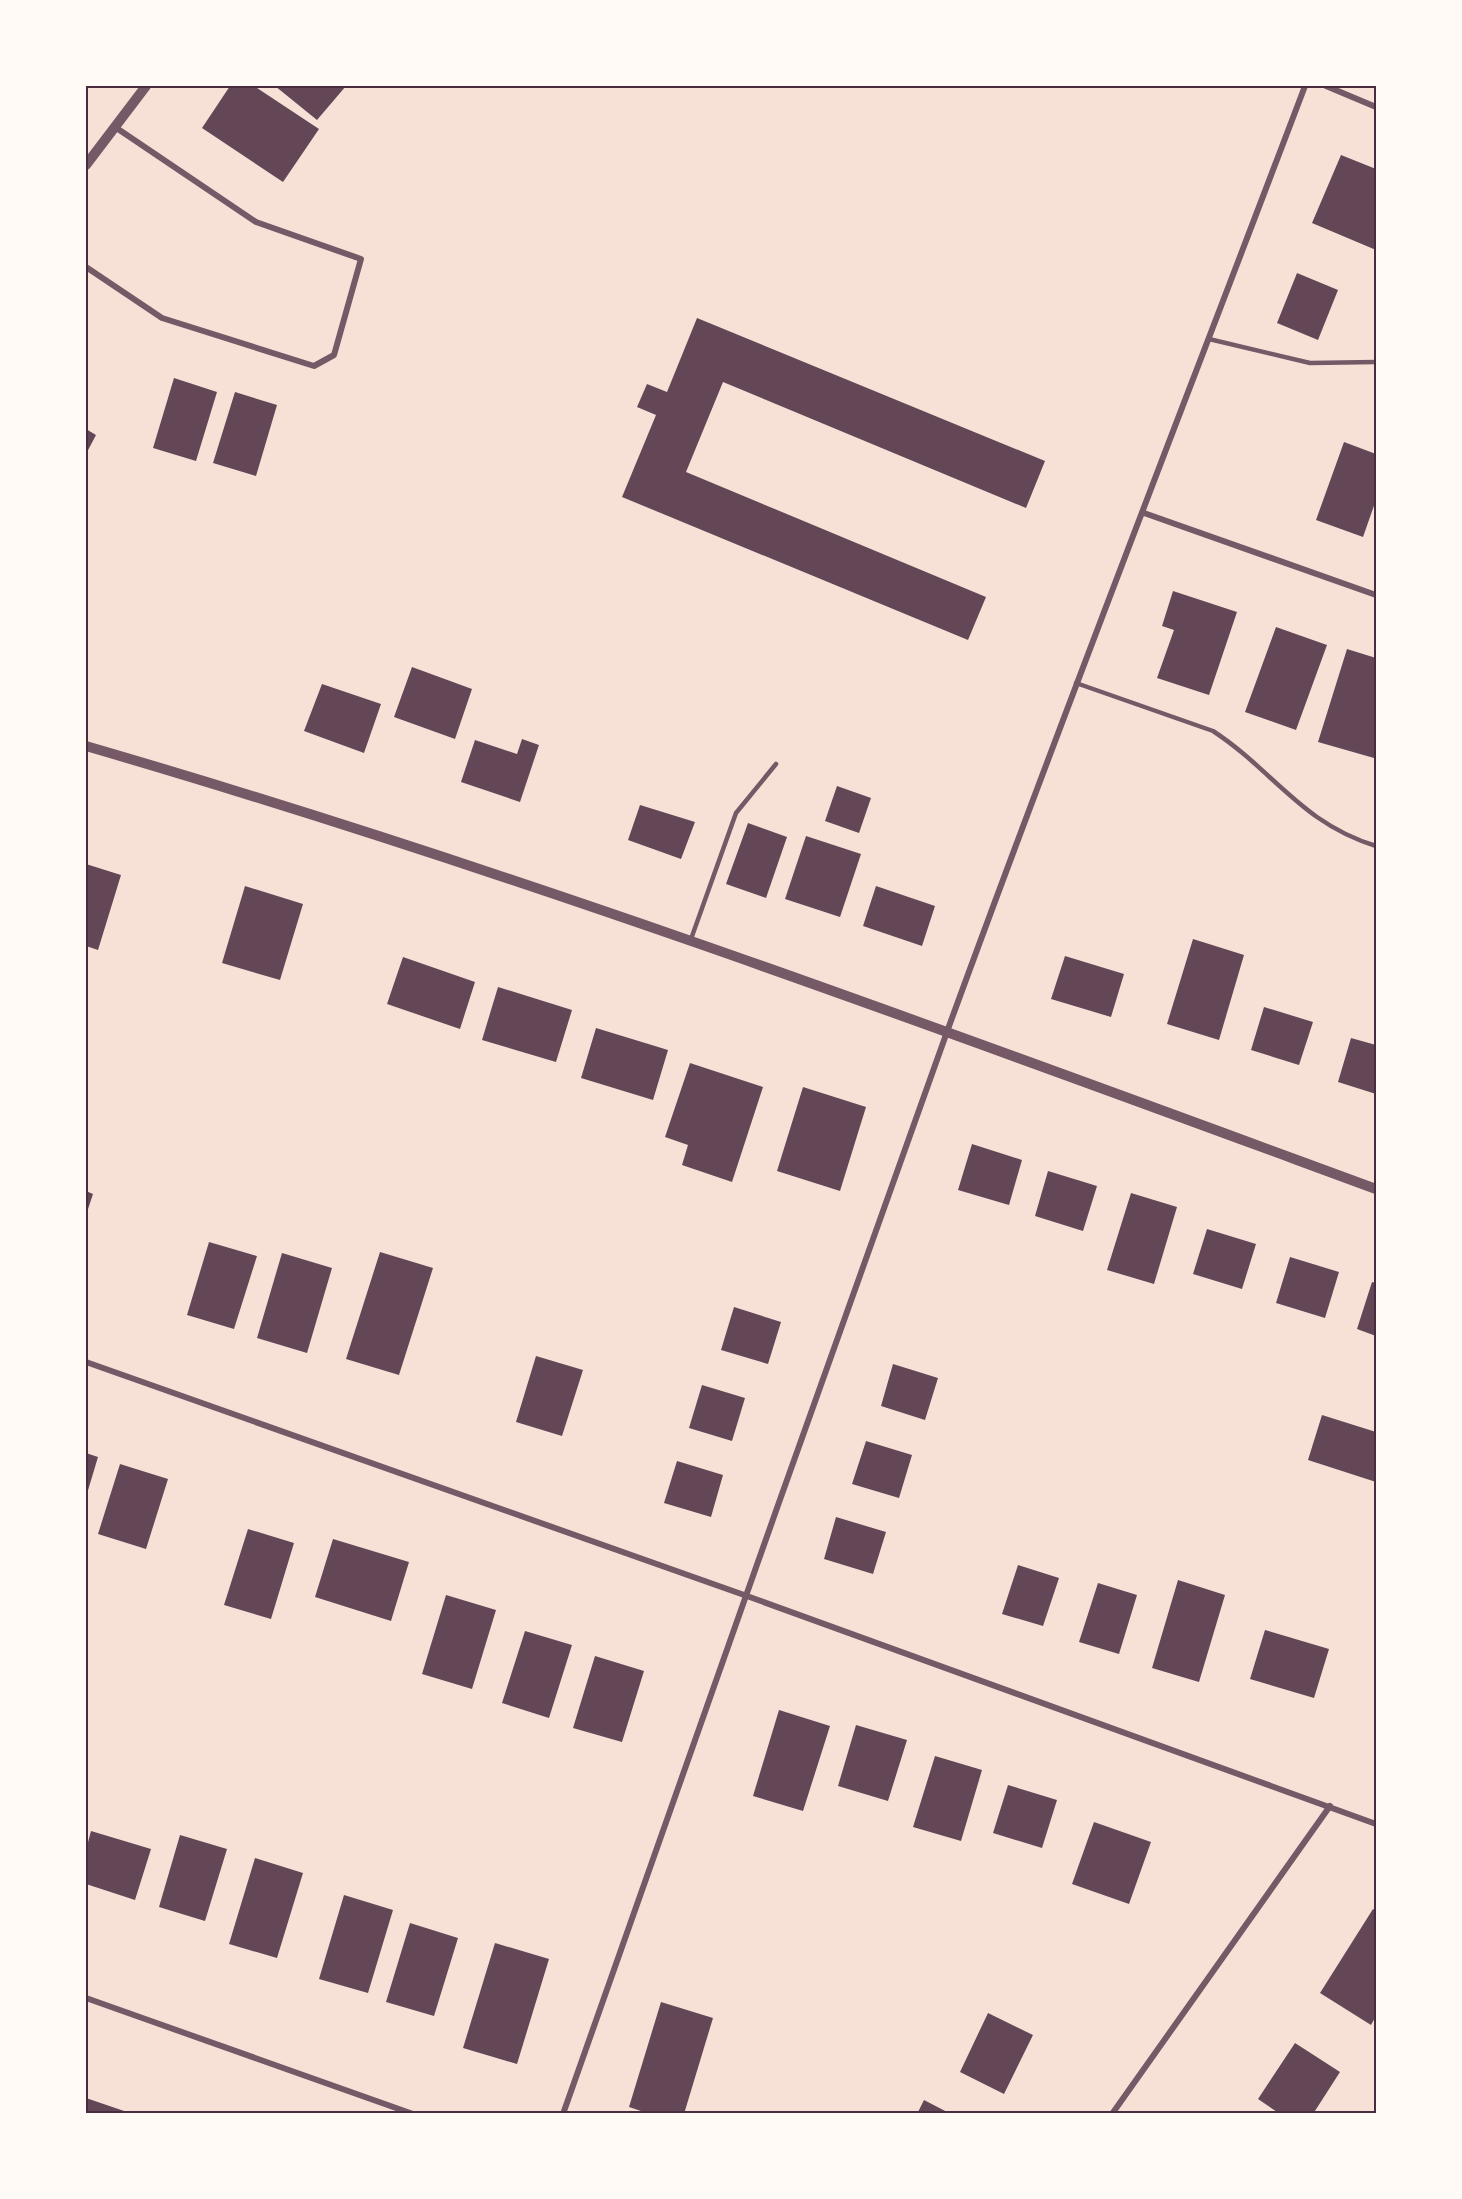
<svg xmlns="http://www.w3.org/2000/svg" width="1462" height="2199" viewBox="0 0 1462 2199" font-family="'Asap Condensed',sans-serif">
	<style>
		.building { fill: #644757 }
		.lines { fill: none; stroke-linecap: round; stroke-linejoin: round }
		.service { stroke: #755966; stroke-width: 4.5 }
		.minor { stroke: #755966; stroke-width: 6 }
		.tertiary { stroke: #755966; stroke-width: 10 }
		.neatline { fill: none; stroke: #4a2c40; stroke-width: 2 }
	</style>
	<rect width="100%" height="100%" fill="#f7e1d7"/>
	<path class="building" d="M230,86H254L319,129L283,182L202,128Z
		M275,86H346L317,120Z
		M1341,155L1376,169V250L1312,223Z
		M1297,273L1338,290L1318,340L1277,323Z
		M697,318L1045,461L1026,508L723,382L686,472L986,597L968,640L622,497L656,415L637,407L647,384L667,392Z
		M174,378L217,392L196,461L153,448Z
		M235,392L277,405L256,476L213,463Z
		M86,429L96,435L86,454Z
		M1344,442L1376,454V500L1363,537L1316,520Z
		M1173,591L1237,612L1209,695L1157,678L1174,630L1162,626Z
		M1276,627L1327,645L1296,730L1245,712Z
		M1347,649L1376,658V749L1374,758L1318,742Z
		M412,667L472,689L455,739L394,717Z
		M322,684L381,704L364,753L304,731Z
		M522,739L539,745L520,802L461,782L475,740L517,754Z
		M837,786L871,798L859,833L825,821Z
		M640,805L695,822L681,859L628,840Z
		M748,823L787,837L766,898L726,884Z
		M806,836L861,854L840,917L785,899Z
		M86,864L121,875L98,950L86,946Z
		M245,886L303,904L280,980L222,963Z
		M876,886L935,906L922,946L863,926Z
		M1193,939L1244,955L1219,1040L1167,1024Z
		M1065,956L1124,974L1111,1017L1051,999Z
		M403,957L475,982L460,1029L387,1004Z
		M498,987L572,1010L556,1062L482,1040Z
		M1264,1007L1313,1022L1299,1065L1251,1050Z
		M596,1028L668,1050L653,1100L581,1078Z
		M1351,1038L1376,1045V1094L1338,1082Z
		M690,1063L763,1087L732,1182L682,1165L688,1145L665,1137Z
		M803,1087L866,1107L840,1191L777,1171Z
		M972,1144L1022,1160L1009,1205L958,1190Z
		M1048,1171L1097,1186L1083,1231L1035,1216Z
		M86,1191L93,1194L86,1215Z
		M1131,1193L1177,1207L1154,1284L1107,1270Z
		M1207,1229L1256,1244L1242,1289L1193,1274Z
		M209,1242L257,1256L234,1329L187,1315Z
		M380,1252L433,1268L399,1375L346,1359Z
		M282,1253L332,1268L307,1353L257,1338Z
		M1290,1257L1339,1272L1325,1318L1276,1303Z
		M1372,1282L1376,1283V1336L1357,1329Z
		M734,1307L781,1322L768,1364L721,1350Z
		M536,1356L583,1370L562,1436L516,1422Z
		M893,1364L938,1378L925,1420L881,1406Z
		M702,1385L745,1398L732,1441L689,1428Z
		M1322,1415L1376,1432V1482L1308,1460Z
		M866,1441L912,1455L899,1498L852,1484Z
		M86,1453L98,1457L86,1497Z
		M677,1461L723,1475L711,1517L664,1503Z
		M120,1464L168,1479L146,1549L98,1534Z
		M836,1517L886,1532L873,1574L824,1559Z
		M248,1529L294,1543L271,1619L224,1605Z
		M333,1539L409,1562L391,1621L315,1597Z
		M1018,1565L1059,1578L1043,1626L1002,1614Z
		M1178,1580L1225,1595L1199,1682L1152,1668Z
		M1098,1583L1137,1595L1119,1654L1079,1642Z
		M446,1595L496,1610L472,1689L422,1674Z
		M1265,1630L1329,1649L1314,1698L1250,1679Z
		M525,1631L572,1645L549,1718L502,1703Z
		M595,1656L644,1671L622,1742L573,1728Z
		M779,1710L830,1726L803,1811L753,1796Z
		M856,1725L907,1740L888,1801L838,1786Z
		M935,1756L982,1770L961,1841L913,1827Z
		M1008,1785L1057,1800L1042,1848L993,1833Z
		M1094,1822L1151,1842L1129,1904L1072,1884Z
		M91,1831L151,1849L135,1900L86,1884V1850Z
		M180,1835L227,1849L205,1921L159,1907Z
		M255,1858L303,1873L277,1958L229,1944Z
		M344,1895L393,1910L368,1993L319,1979Z
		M1373,1909L1376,1911V2016L1371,2025L1320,1993Z
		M410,1923L458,1938L434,2016L386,2002Z
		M495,1943L549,1959L517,2064L463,2048Z
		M661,2002L713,2018L684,2114H650L629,2107Z
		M988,2013L1033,2035L1004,2094L960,2072Z
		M1295,2043L1340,2072L1313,2114H1280L1258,2099Z
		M86,2098L130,2113V2114H86Z
		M924,2100L951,2114H917Z"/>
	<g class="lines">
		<path class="service" d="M1209,339L1310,363L1376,362
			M1076,683L1213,731C1274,771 1301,823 1376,846
			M691,939L736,813L776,764"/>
		<path class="minor" d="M1326,86L1376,107
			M86,267L162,318L314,366L334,355L361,259L256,222L115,127
			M1144,513L1376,595
			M86,1362L747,1596L1376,1824
			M86,1998L413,2114
			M563,2114C692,1752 817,1390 948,1029C1063,713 1186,400 1305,86
			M1112,2114L1330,1806"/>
		<path class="tertiary" d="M86,165L146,86
			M86,746C523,873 949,1032 1376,1189"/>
	</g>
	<rect width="1462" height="2199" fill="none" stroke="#fffaf5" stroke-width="174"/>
	<rect x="87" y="87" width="1288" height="2025" class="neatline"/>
</svg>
